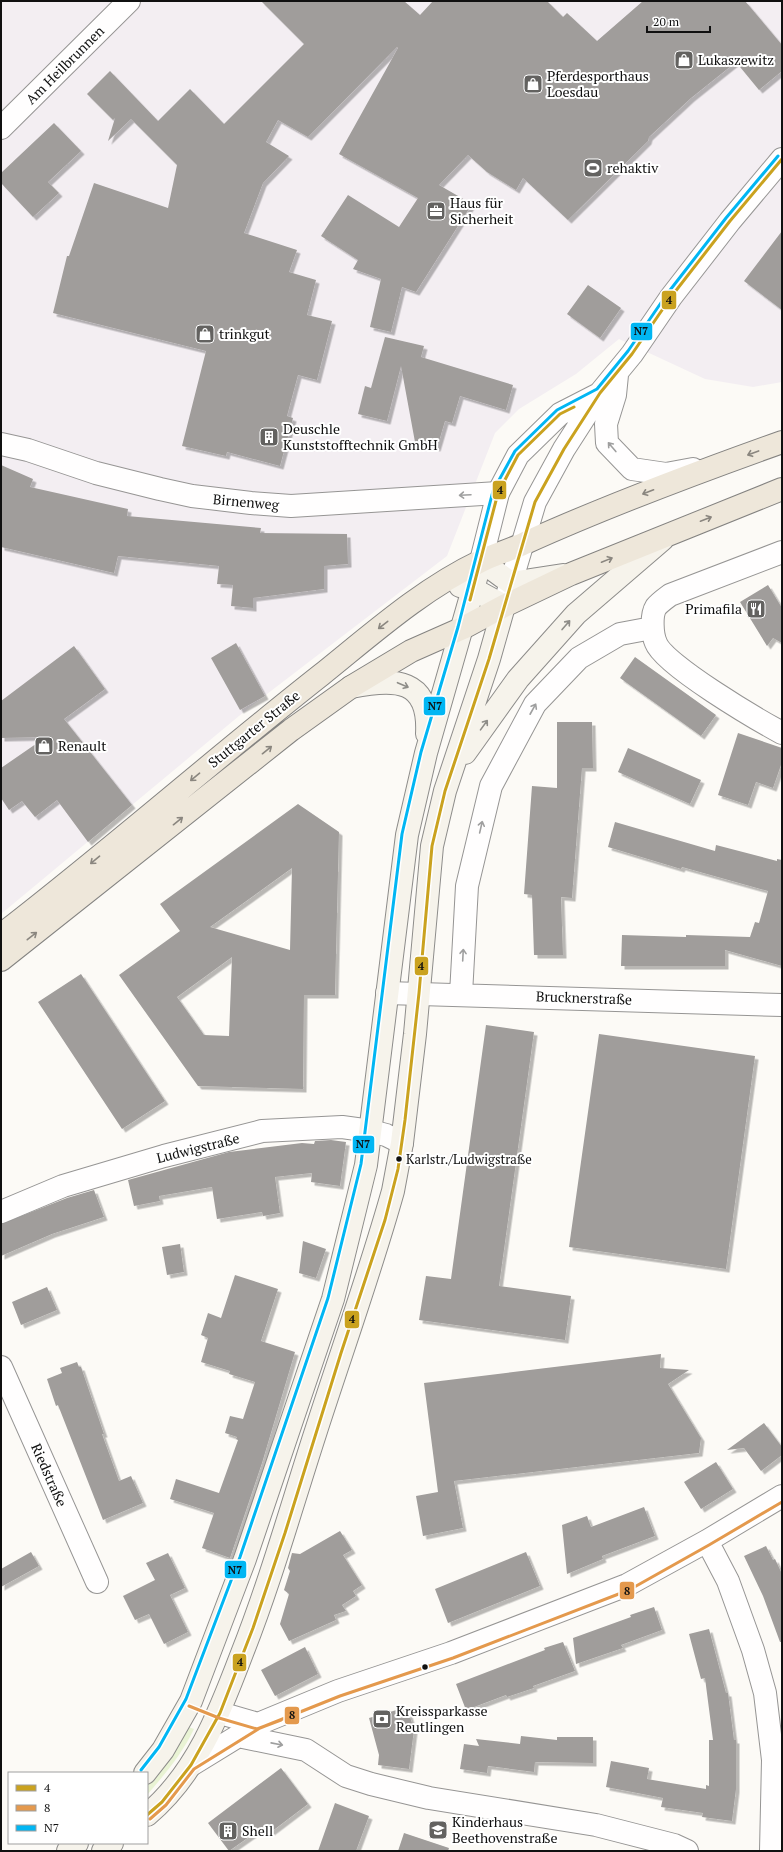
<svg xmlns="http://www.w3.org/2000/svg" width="783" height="1852" viewBox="0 0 783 1852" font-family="'PT Serif',serif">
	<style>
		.industrial { fill: #f3eef2 }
		.green { fill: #e9f3d4 }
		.building { fill: #a09d9b; fill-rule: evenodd; filter: url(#shadow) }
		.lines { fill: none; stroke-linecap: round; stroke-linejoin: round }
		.minor-casing { stroke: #969594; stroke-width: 24 }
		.tertiary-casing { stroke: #969594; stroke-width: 24 }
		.secondary-casing { stroke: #8d8c8a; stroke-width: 24 }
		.primary-casing { stroke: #848381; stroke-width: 24 }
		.minor { stroke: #fffefe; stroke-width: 22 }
		.tertiary { stroke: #fffefe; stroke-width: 22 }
		.secondary { stroke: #f6f3eb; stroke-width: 22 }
		.primary { stroke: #eee7da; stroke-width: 22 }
		.bus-1-casing { stroke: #fff; stroke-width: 6 }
		.bus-2-casing { stroke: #fff; stroke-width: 6 }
		.bus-3-casing { stroke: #fff; stroke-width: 6 }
		.bus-1 { stroke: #caa21f; stroke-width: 3 }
		.bus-2 { stroke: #e4994d; stroke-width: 3 }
		.bus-3 { stroke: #01b6f3; stroke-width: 3 }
		.oneway { stroke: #9f9f9f }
		.oneway2 { stroke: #8a867f }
		.oneway3 { stroke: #8e8d88 }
		.bus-dot { fill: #101010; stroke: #fff; stroke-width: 1.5 }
		.labels { text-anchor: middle; stroke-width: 4; stroke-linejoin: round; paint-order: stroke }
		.bus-label { font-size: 13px; fill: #101010; stroke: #fff; text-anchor: start }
		.poi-label { font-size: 14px; fill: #101010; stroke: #fff; text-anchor: start }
		.street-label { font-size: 14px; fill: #101010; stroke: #fff }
		.line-badge { stroke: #fff; stroke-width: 1.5 }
		.pale-badge-label { font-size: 11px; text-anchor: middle; font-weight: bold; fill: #111 }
	</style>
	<defs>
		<filter id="shadow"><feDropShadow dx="3.5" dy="3.5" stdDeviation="0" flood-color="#0004"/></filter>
	</defs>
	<rect width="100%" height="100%" fill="#fcfaf6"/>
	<path class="industrial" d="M1,1H782V382L753,387L705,379L619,339L576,374L519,409L495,433L447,556L245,711L1,914Z"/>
	<path class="green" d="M186,1726L194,1729C182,1754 165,1774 147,1795V1778Z"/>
	<path class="building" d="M261,1H404L420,15L433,1H547L563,17L567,13L597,41L643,1H745L782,45V71L759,90L736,62L691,98L649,137L648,141L568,220L523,178L516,190L487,172L468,155L439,185L472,204L416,292L402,287L391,332L370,327L381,279L353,269L358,260L321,236L348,195L399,227L418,198L339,154L398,48L397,47L308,137L278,120L266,142L289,156L263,183L244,233L297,250L289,272L316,280L307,315L332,321L317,380L298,375L287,416L293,418L280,466L227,452L226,456L182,446L206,351L53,313L67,256H69L94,183L168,208L177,165L131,119L108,141L115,118L113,120L87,94L110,71L158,121L190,89L224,124L304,44Z
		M54,123L81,151L48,182L59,193L33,217L1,183V173Z
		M782,231V310L744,281Z
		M588,285L621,308L600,338L567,314Z
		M385,337L424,346L421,357L513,385L506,410L460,396L452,423L445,421L437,448L415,442L401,366L387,421L358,414L365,386L371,388Z
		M1,465L33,479L30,487L128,509L127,516L261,528L260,533L347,534L348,564L324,566V589L253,598V608L231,606L233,585L217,584L219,566L118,556L114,573L1,547Z
		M768,585L782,608V643L773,638L767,646L740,602Z
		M236,643L265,696L240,710L211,658Z
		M74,646L105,689L64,719L132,805L88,842L57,800L35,817L22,801L9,810L1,798V768L46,737L1,738V701Z
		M635,657L716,715L701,736L620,678Z
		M557,722H592L593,768H582L572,898L561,897L563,955H534L532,895L524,894L532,786L557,788Z
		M738,733L782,748V762L773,788L756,782L748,805L718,795Z
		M628,748L701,780L690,804L618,772Z
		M298,804L339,832L335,995H304L303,1089L198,1086L119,975L180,931L160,904ZM292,868L290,950L210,927ZM232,957L229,1036L204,1035L177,997Z
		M615,822L715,851L716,845L777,861V859L782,860V966L725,950V966H621L622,935L686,937V935L750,937L755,922L759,923L768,891L682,867L681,869L608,847Z
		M81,974L165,1101L122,1129L38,1002Z
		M486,1025L534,1032L499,1286L571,1296L565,1340L419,1320L426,1276L451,1279Z
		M599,1034L755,1056L726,1269L569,1247Z
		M331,1140L346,1142L340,1186L311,1182L312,1173L275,1177L280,1213L263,1216L262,1212L217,1219L212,1187L159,1196L160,1201L134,1206L128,1180L229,1152L302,1143L314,1144L315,1141Z
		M94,1190L104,1217L52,1234L1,1256V1224L67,1198Z
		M303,1241L326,1249L316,1278L299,1273Z
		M180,1244L184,1272L167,1275L162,1247Z
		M235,1275L278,1289L261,1341L295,1352L262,1463L230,1558L202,1548L214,1513L170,1499L176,1479L219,1493L238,1440L236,1439L237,1437L225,1433L230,1416L243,1419L255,1382L229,1374L230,1371L201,1362L208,1338L201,1335L208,1313L221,1318Z
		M47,1287L57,1310L21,1325L12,1302Z
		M661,1354L660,1368L689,1370L668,1384L701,1438L699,1453L454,1481L463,1528L423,1536L416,1496L438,1492L424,1383Z
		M77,1362L79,1367H81L104,1434H102L119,1481L131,1476L143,1503L103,1520L58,1405L56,1406L47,1379L62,1373L60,1368Z
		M764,1423L782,1447V1455L761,1471L744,1448L727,1450Z
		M716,1462L733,1489L701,1509L684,1482Z
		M644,1507L655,1536L602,1556L603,1559L567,1574L562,1525L587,1516L591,1527Z
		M340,1531L352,1550L343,1555L362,1585L353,1591L356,1596L342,1605L346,1611L334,1615L336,1620L289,1641L280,1624L289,1594L284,1590L290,1571L288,1568L292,1553L300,1554Z
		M766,1546L773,1560L775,1559L782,1574V1642H780L763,1596L744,1556Z
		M31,1552L39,1566L1,1587V1569Z
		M526,1552L540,1586L448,1623L435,1589Z
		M168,1553L185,1588L170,1595L188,1632L164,1644L149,1614L135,1620L123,1596L155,1580L146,1563Z
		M654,1607L662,1630L621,1645L623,1648L576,1664L573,1638L631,1617L630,1615Z
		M709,1629L726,1693H728L734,1740H736V1789L732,1821L702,1817L703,1813L661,1807L663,1798L606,1787L611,1761L649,1768L647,1779L706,1789V1785L709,1786V1740H713L705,1678L701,1679L689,1634Z
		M563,1642L575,1671L533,1686L534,1688L507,1697L506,1695L466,1710L456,1684L545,1650L544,1648Z
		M305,1647L318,1674L275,1696L261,1670Z
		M407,1707L414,1730L409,1769L378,1765L379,1755L369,1718Z
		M521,1736L557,1740V1737H593V1763L535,1762L534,1772L488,1766L487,1773L460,1769L464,1744L479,1746L476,1739L520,1744Z
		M281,1768L308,1804L271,1832L266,1825L229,1851L208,1823Z
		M335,1803L369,1816L356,1851H318Z
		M404,1833L449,1848L448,1851H398Z"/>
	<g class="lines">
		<defs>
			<path id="minor" d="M1,128L129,1
				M1,444L28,450L96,473L160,489L192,496L251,503L291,506L498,493
				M782,552L670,595C666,598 659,603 656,607C651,615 652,634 656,643C664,665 758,720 782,733
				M387,993L782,1005
				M461,994L467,886L491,786L535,704L579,658L620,634L652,628
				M1,1212L63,1186L164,1156L262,1131L342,1127L371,1131L386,1135L402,1143
				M1,1367L97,1582
				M707,1541L728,1581L753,1650L765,1693L773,1760L771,1851
				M220,1713L258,1724
				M238,1736L306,1750L346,1776L371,1784L429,1798L596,1825L674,1845L687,1851
				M191,1765L258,1724L338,1691L451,1653L627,1585L707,1541L782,1496"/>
			<path id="tertiary" d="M617,375L615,395L606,424L607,443L632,469L666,474L693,469
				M481,561L498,493L518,455L560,414L599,394
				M506,599L535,502L564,449L600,393L632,354L671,297L730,221L782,159"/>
			<path id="secondary" d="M351,687C395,678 430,678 427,734
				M465,753L518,679L576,614L662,540
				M145,1773L163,1750L191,1701L245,1559L333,1299L366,1165L407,835L426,753L481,561L511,583L563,575
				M147,1815C196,1774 219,1714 241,1656C270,1583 291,1508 315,1434C341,1353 370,1273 393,1191L402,1143L415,1034L432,846L445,791L489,659L504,606L473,589L460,586
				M68,1851L77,1843
				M103,1851L112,1843"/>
			<path id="primary" d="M1,935C110,851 213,760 321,675C372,634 422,589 481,561C495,554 511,550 525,543C609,505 695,473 782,442
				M1,960L291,730L351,687L411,651L463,628L504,606L571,574L782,489"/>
		</defs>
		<use href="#minor" class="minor-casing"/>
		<use href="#tertiary" class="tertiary-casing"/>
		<use href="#secondary" class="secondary-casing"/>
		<use href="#primary" class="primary-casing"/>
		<use href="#minor" class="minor"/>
		<use href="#tertiary" class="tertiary"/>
		<use href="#secondary" class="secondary"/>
		<use href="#primary" class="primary"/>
		<defs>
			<path id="bus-1" d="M470,600L498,493L518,455L560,414L574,407
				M147,1815L162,1802L191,1765L220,1713L253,1628L285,1533L341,1353L385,1220L398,1169L405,1120L419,993L432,846L445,791L489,659L535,502L564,449L600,393L632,354L671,297L730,221L782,159"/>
			<path id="bus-2" d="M189,1706L219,1718L257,1729L281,1720
				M150,1819L166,1805L194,1769L260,1728L340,1696L453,1658L629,1590L709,1545L782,1502"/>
			<path id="bus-3" d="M141,1770L159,1747L186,1699L240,1557L328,1298L361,1164L402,834L421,752L458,627L493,491L515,451L557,410L597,389L628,351L667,294L726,218L778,156"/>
		</defs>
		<use href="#bus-1" class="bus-1-casing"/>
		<use href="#bus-2" class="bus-2-casing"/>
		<use href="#bus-3" class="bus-3-casing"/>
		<use href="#bus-1" class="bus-1"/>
		<use href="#bus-2" class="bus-2"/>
		<use href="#bus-3" class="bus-3"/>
	</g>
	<defs><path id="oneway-shaft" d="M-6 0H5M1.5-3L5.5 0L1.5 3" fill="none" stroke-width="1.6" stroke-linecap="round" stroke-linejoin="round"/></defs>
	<g class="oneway">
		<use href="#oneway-shaft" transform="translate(612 447) rotate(-130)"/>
		<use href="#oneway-shaft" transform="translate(465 495) rotate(177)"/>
		<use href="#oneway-shaft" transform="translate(533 709) rotate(-61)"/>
		<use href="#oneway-shaft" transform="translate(481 827) rotate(-77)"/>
		<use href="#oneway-shaft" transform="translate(463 955) rotate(-87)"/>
		<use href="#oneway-shaft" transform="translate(277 1744) rotate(11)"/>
	</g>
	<g class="oneway2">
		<use href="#oneway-shaft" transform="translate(753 453) rotate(160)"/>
		<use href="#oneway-shaft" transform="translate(648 492) rotate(159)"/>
		<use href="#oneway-shaft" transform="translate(706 519) rotate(-21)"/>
		<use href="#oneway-shaft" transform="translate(607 560) rotate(-22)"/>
		<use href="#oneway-shaft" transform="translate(383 625) rotate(142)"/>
		<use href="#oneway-shaft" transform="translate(267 750) rotate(-39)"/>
		<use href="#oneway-shaft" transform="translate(195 777) rotate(140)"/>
		<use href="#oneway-shaft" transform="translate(178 821) rotate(-39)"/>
		<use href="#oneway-shaft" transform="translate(95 860) rotate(140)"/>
		<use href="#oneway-shaft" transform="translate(32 936) rotate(-38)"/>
	</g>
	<g class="oneway3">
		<use href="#oneway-shaft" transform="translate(566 625) rotate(-49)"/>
		<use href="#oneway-shaft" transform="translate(403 685) rotate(23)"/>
		<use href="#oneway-shaft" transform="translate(484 725) rotate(-54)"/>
	</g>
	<defs>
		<symbol id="shop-square" viewBox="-11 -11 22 22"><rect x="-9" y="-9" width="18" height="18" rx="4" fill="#636260" stroke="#fff"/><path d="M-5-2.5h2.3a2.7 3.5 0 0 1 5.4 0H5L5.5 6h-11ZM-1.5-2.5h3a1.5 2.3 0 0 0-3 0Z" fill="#fff"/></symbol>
		<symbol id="stadium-square" viewBox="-11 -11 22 22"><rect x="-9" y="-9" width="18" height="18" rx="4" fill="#636260" stroke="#fff"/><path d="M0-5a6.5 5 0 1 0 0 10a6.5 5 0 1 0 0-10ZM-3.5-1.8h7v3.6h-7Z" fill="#fff"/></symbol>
		<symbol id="office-square" viewBox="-11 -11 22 22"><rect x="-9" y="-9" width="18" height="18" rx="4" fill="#636260" stroke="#fff"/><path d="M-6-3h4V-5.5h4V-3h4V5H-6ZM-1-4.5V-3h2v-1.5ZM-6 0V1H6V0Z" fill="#fff"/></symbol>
		<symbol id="building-square" viewBox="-11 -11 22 22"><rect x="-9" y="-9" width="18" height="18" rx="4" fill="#636260" stroke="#fff"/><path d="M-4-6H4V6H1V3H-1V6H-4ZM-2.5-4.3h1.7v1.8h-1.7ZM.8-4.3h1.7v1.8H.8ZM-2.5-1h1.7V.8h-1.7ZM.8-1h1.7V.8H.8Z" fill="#fff"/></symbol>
		<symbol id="restaurant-square" viewBox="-11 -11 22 22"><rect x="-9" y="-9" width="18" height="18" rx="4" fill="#636260" stroke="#fff"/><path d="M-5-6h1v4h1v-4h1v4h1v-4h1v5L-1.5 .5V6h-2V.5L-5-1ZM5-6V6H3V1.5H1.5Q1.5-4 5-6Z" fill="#fff"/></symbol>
		<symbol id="bank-square" viewBox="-11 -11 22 22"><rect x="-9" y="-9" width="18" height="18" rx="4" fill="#636260" stroke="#fff"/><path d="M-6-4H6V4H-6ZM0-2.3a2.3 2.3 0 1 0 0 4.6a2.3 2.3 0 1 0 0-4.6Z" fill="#fff"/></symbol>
		<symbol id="school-square" viewBox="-11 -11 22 22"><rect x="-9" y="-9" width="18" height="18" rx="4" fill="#636260" stroke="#fff"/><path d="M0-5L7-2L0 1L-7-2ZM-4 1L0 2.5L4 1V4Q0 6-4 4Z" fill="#fff"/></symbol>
	</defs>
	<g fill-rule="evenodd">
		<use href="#shop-square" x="673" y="49" width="22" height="22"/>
		<use href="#shop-square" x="522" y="73" width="22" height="22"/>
		<use href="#stadium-square" x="582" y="157" width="22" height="22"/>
		<use href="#office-square" x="425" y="200" width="22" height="22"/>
		<use href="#shop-square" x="194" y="323" width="22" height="22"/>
		<use href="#building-square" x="258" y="426" width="22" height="22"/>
		<use href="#restaurant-square" x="745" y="598" width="22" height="22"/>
		<use href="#shop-square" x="33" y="735" width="22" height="22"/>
		<use href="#bank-square" x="371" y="1708" width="22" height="22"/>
		<use href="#school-square" x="427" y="1819" width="22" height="22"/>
		<use href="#building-square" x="217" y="1820" width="22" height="22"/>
	</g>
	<g class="bus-dot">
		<circle cx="399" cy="1159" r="3.5"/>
		<circle cx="425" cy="1667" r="3.5"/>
	</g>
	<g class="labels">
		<g class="bus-label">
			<text x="406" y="1164">Karlstr./Ludwigstraße</text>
		</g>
		<g class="poi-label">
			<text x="698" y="65">Lukaszewitz</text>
			<text x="547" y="81">Pferdesporthaus<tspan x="547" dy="16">Loesdau</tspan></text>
			<text x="607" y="173">rehaktiv</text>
			<text x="450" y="208">Haus für<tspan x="450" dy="16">Sicherheit</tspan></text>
			<text x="219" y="339">trinkgut</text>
			<text x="283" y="434">Deuschle<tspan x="283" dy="16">Kunststofftechnik GmbH</tspan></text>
			<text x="742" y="614" text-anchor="end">Primafila</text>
			<text x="58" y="751">Renault</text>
			<text x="396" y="1716">Kreissparkasse<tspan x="396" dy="16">Reutlingen</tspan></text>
			<text x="452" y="1827">Kinderhaus<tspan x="452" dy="16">Beethovenstraße</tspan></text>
			<text x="242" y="1836">Shell</text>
		</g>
		<g class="street-label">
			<text transform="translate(65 65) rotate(-45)" y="5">Am Heilbrunnen</text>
			<text transform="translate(246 502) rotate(5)" y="5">Birnenweg</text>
			<text transform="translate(254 729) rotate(-39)" y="5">Stuttgarter Straße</text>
			<text transform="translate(584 998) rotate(2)" y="5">Brucknerstraße</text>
			<text transform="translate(198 1148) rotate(-14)" y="5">Ludwigstraße</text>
			<text transform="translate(49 1475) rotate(66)" y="5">Riedstraße</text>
		</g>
	</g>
	<g class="line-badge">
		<rect x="661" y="290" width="16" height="20" rx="4" fill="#caa21f"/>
		<rect x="630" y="322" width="23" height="19" rx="4" fill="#01b6f3"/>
		<rect x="492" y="480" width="15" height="20" rx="4" fill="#caa21f"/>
		<rect x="423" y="696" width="23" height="20" rx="4" fill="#01b6f3"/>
		<rect x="414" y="956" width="15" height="20" rx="4" fill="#caa21f"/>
		<rect x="352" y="1135" width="23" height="19" rx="4" fill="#01b6f3"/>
		<rect x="344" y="1310" width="16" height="19" rx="4" fill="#caa21f"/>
		<rect x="224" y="1560" width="23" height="19" rx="4" fill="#01b6f3"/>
		<rect x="619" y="1581" width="16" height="19" rx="4" fill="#e4994d"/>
		<rect x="232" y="1653" width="15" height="19" rx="4" fill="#caa21f"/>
		<rect x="284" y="1706" width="16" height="19" rx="4" fill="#e4994d"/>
	</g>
	<g class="pale-badge-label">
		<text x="669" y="304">4</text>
		<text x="641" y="335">N7</text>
		<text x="500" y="494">4</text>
		<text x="435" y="710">N7</text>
		<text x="421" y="970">4</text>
		<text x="363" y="1148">N7</text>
		<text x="352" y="1323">4</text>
		<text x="235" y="1574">N7</text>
		<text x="627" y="1595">8</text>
		<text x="240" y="1666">4</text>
		<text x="292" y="1719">8</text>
	</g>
	<rect width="783" height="1852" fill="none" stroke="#101010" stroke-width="4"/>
	<rect x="8" y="1772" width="140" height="72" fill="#ffffff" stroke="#9f9f9f"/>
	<rect x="16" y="1785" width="20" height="6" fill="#caa21f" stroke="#9f9f9f"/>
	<text x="44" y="1792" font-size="12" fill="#101010">4</text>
	<rect x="16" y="1805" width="20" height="6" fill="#e4994d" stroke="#9f9f9f"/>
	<text x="44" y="1812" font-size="12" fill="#101010">8</text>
	<rect x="16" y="1825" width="20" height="6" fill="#01b6f3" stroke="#9f9f9f"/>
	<text x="44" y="1832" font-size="12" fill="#101010">N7</text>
	<path d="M647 26v6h63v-6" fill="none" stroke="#101010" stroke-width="2"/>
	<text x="653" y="26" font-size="12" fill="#101010" stroke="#ffffff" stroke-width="3" paint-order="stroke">20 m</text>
</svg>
